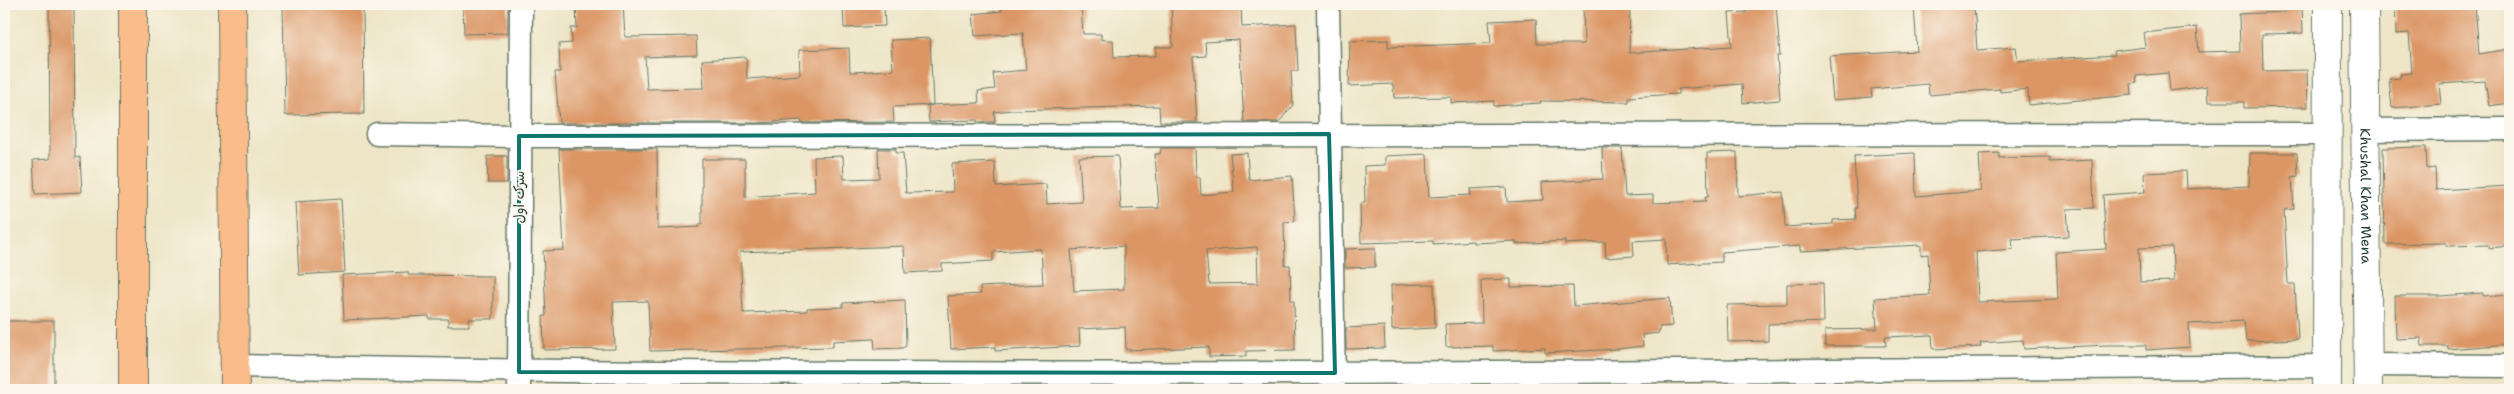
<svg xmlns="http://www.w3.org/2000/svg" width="2514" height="394" viewBox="0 0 2514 394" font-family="'Shantell Sans','Playpen Sans Arabic',sans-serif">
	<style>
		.building { fill: #dc9665; fill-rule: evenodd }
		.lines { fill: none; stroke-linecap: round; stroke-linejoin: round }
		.minor-casing { stroke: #677867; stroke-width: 25 }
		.tertiary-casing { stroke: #677867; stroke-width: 30 }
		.primary-casing { stroke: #677867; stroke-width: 30 }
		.minor { stroke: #fff; stroke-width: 22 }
		.tertiary { stroke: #fff; stroke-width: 28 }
		.primary { stroke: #f9bc8a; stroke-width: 28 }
		.marked { fill: none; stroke: #0f766e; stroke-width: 4; stroke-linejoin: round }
		.labels { text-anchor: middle; stroke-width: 4; stroke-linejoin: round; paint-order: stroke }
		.street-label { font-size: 14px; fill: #1f3d34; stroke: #fbf7ec }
	</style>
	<rect width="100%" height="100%" fill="#fbf7ec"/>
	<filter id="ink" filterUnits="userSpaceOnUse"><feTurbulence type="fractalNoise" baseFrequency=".02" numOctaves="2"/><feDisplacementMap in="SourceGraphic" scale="10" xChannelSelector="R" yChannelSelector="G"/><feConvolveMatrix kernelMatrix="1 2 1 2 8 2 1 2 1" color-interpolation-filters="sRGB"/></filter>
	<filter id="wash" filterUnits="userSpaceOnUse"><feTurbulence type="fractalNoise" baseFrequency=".0096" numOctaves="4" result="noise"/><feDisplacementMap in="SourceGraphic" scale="20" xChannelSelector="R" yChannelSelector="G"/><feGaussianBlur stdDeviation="1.12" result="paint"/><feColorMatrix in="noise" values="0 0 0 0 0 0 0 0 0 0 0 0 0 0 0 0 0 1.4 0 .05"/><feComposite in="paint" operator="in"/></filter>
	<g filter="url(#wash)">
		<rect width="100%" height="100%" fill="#eee5c6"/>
		<g id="blocks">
			<path class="building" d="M49,4H74L75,158L80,157L82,192L35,194L33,160L50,159Z
				M283,4H363L364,114L285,115Z
				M463,4H508V33L464,34Z
				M576,4H623L625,37L696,36L697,55L645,57L647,89L704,88L702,60L746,57L747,79L800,75L799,50L849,48L850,72L893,70L891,40L930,38L933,105L893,107L894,122L802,123L801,120L759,123H559L555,72H560L559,44L572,43L571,28H577Z
				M1001,4H1081L1083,34H1101V40H1113L1114,57L1156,56V47H1173L1171,5L1196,4V7L1241,4L1242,27L1296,24L1298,71H1291L1293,105L1279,122H1244L1239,40L1205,42L1206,56L1193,57L1197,122H1160L1159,106L1012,110L994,112L995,122H977V120L929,122L928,105L979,103L978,91L995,89L993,73L1026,70L1023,33L975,36L973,14L1002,11Z
				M1583,4H1630L1629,53L1732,46L1729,13L1747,12L1746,4H1776L1780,56H1777L1780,100L1743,103L1742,84L1678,89V94L1629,97V102L1540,101L1541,103L1494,106V101L1451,103V97L1394,98L1393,84L1349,86L1350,41L1388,40V47L1491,43L1489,21L1536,19L1537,44H1584Z
				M1934,4H1974L1977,50L2016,47L2018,61L2115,55L2114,51L2146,47L2144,33L2197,27L2199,52L2240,51L2239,14L2285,12V4H2302L2303,33L2262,34L2263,71L2307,70L2308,107L2244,108V102H2208L2207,86L2170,91L2168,73L2136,76L2137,83L2131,84L2132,95L2069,101L2029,105L2028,89L2000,92V89L1929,95L1928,84L1871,89L1872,97L1833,100L1829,56L1917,51L1914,5Z
				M2395,4H2475L2479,54L2510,49V103L2489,106L2485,81L2439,84L2441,104L2392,108L2389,79L2400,78V74L2412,73L2409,33L2396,34Z
				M884,6L885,26L844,28L843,8Z
				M2426,147L2427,169L2435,168L2436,190L2510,186V246L2489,248L2488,245L2447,246L2446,243L2385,244L2383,148Z
				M1161,148H1195L1196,177H1200L1201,195L1234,192L1230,154L1247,153L1249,180L1292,176L1295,221L1284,222L1285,265H1290L1291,301H1294L1295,350L1246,351V356L1209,357V347L1126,350L1125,327L1079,329L1080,346L995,351V347L951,349L948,296L981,294L980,287L1043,284L1041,249L993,252V261L942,264V271L905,273L904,246L740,252L743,313L807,311V308L843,307V303L905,300L906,346L902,348L875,349L874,339L833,341V347L650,351L648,301L613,302L615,349L544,350L543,316H546L543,251L564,250L559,149H657L658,229L699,227V224H702V159H745V197L815,192L814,157L843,156L844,179L879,178L878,149H896V153H903L906,193L953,192L952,164L995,162L996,187L1046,184L1047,204L1082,202L1079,157L1118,156L1121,209L1159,208L1155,154H1160ZM1124,246V289L1074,291L1071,250ZM1257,247L1258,283L1209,284L1206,251Z
				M1602,148H1622L1625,196L1653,195V203L1706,201L1705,197H1708L1707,153L1737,152L1738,196L1783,192L1785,227L1833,224V220L1856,219L1855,208H1857L1854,156L1915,153L1916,196L1981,191L1979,154L1999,153V158L2050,157V162L2092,160L2094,208L2067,209L2069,236L2012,239L2013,249L1976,252L1978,302L2058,299L2056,252L2106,249L2103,195L2145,192L2144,173L2186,171L2187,189L2249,186L2250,153H2297L2298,176L2292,177L2294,209L2284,210L2288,284H2295L2298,339L2246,341L2244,321L2189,324L2190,347L2146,350V345H2108L2024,349L2023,340L1980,343L1981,347L1933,349L1932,335L1885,337L1886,346H1825V330L1877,329L1875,298L1930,295L1928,254L1921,255V245L1800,251V246L1722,252V262L1667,265L1666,239L1633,241L1634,256L1606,258L1605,242L1565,244V241L1516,244V241L1473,243V241L1433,244V241L1361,243L1360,203H1365L1364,166L1385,165V156L1427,154L1429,197L1471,195L1470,189L1506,187L1507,202L1543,200L1542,182L1603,179ZM2172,247L2174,281L2140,282L2139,248Z
				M487,156H507V183H488Z
				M341,199L345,272L299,275L295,202Z
				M1375,248V267L1345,268V249Z
				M408,272V275L493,276V319H469V326H448V319H429V316L344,320L342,275Z
				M1511,279V287L1573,286L1574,306L1670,298L1672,326L1659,327V333L1642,335L1643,346L1618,349L1545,353V348L1493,351V346L1446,347L1445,324L1482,323L1481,280Z
				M1823,283L1824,322L1768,324V341L1728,342L1727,305L1787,304V284Z
				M1434,284L1435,328L1392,330L1391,285Z
				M2483,293V296L2510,294V344L2448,349V346H2422L2421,338L2396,339L2395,296H2440Z
				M4,321H54V390H4Z
				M1384,326L1385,348L1346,349V328Z"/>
		</g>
	</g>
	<g filter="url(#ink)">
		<use href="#blocks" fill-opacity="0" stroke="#677867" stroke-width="1"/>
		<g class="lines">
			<defs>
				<path id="minor" d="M1328,4L1334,390
					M2365,130L2510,129
					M377,134L519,136L2328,134
					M2368,365L2510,366
					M235,366C932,380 1630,371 2327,366
					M519,390L521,4"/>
				<g id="tertiary">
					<path id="s1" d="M2364,4L2368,390"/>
					<path d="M2327,390L2328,4"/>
				</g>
				<path id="primary" d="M232,4L235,390
					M133,390V4"/>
			</defs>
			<use href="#minor" class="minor-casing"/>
			<use href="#tertiary" class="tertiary-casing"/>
			<use href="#primary" class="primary-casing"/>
			<use href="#minor" class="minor"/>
			<use href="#tertiary" class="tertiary"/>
			<use href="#primary" class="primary"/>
		</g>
	</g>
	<path class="marked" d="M1329,134L1335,373L519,372V136Z"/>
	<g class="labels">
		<g class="street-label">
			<text transform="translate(519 197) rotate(-90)" y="5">سرک‌ اول</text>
			<text dy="5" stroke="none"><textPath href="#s1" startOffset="192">Khushal Khan Mena</textPath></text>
		</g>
	</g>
	<rect width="2514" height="394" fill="none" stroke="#fbf7ec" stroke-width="20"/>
</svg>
